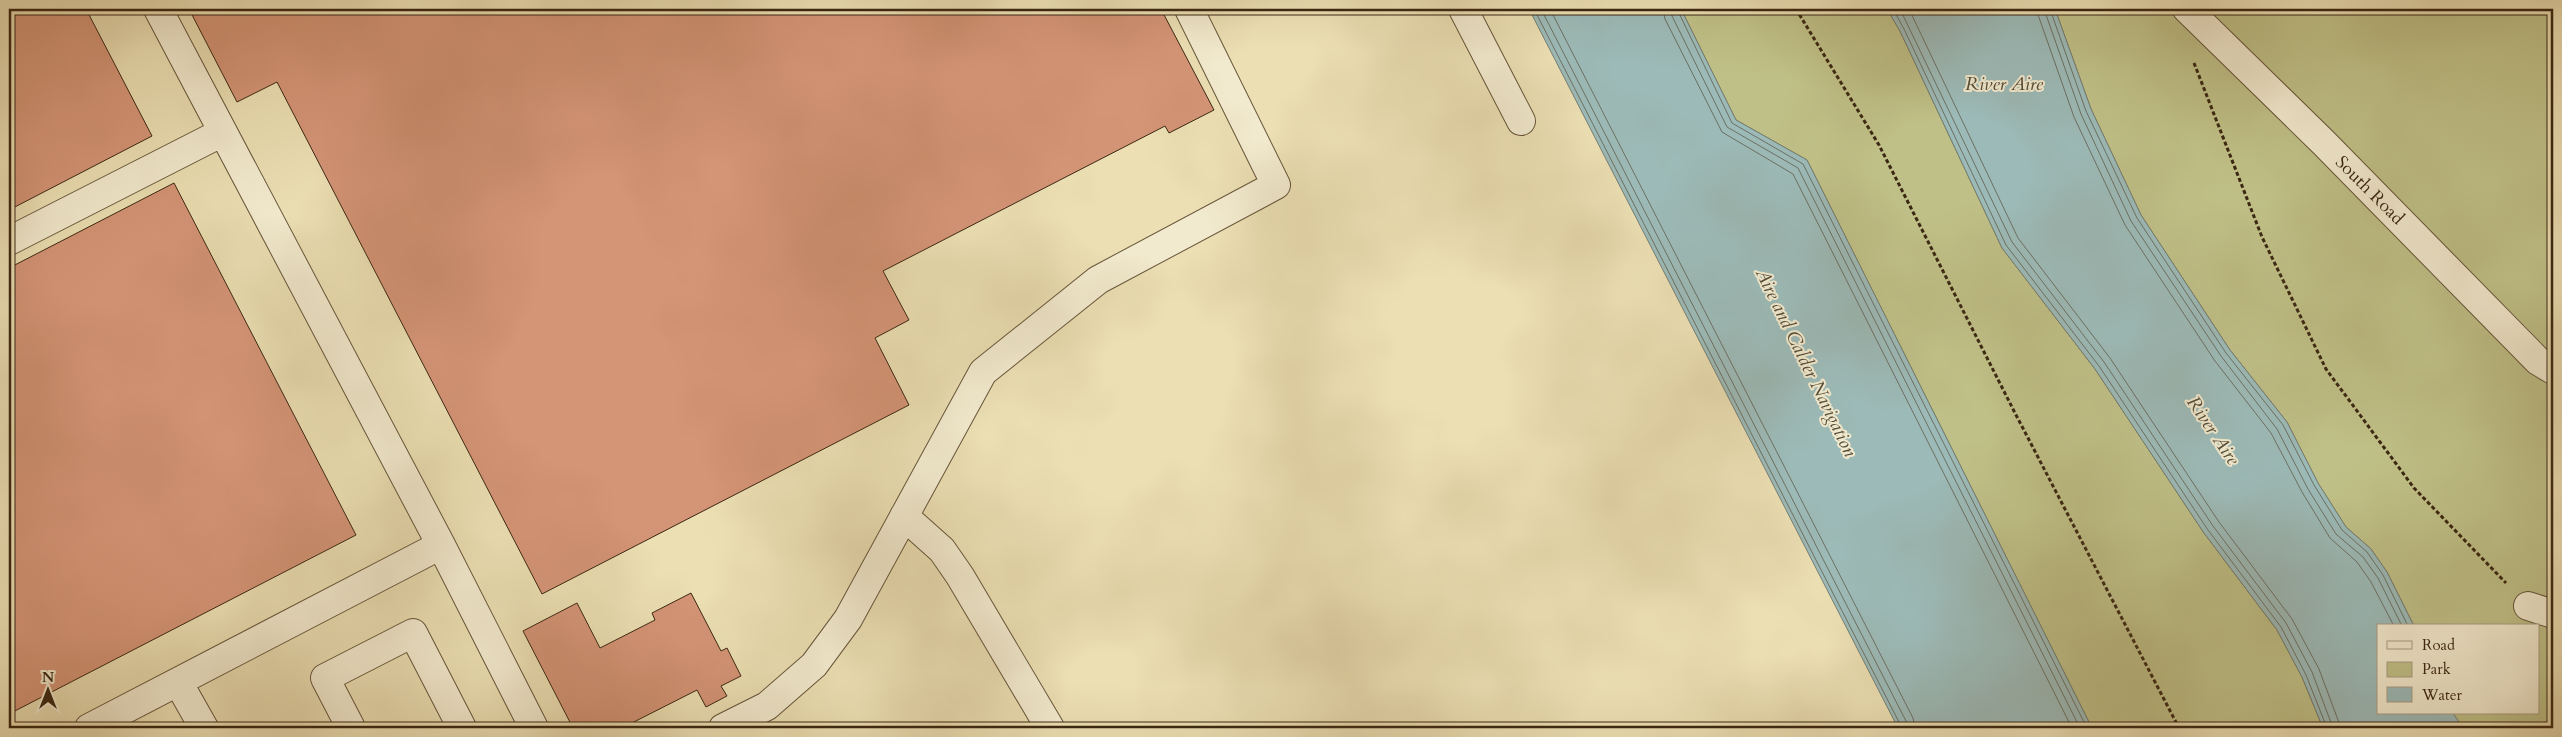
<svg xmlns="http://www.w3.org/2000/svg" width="2562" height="737" viewBox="0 0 2562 737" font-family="Cardo,serif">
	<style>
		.green { fill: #bfc087; stroke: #7d744c }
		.water { fill: #9cbab7; stroke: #757f75 }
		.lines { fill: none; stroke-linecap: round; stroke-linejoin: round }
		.shore { stroke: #6c7064; stroke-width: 1 }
		.building { fill: #d49476; stroke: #3b2712 }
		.minor-casing { stroke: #67553a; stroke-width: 30 }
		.path { stroke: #3b2712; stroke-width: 3; stroke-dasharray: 4 2.5; stroke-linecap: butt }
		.minor { stroke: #f2eace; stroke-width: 28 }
		.labels { text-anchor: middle; stroke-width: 4; stroke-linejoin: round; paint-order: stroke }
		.street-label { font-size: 18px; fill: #3b2712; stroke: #f2eace }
		.water-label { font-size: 19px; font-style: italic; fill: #534c3b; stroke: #f2eace }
	</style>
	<rect width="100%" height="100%" fill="#ebdfb3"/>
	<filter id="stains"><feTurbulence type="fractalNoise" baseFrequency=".004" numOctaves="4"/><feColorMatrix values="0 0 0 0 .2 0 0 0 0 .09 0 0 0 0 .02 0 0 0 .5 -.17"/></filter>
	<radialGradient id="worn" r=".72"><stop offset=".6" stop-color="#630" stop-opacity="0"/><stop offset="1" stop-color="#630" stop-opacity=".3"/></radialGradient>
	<path class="green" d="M1681,9H1887L1900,31L2002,248L2095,369L2204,533L2277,630L2302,677L2323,728H2092L1807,160L1736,120Z
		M2055,9H2553V728H2460L2451,713H2538V626H2414L2387,572L2371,549L2346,527L2318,483L2287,422L2230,350L2141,215L2091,109Z"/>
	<path class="water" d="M1529,9H1681L1736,120L1807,160L2092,728H1898Z
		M1887,9H2055L2091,109L2141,215L2230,350L2287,422L2318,483L2346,527L2371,549L2387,572L2414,626H2378V713H2453L2463,728H2323L2302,677L2277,630L2204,533L2095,369L2002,248L1900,31Z"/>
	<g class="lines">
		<path class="shore" d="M1534,9L1902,728
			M1541,9L1906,721L1908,728
			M1550,9L1913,718L1915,728
			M1663,9L1665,19L1722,132L1793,174L2072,728
			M1671,9L1672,16L1727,127L1798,168L2080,728
			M1677,9L1732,123L1803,164L2087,728
			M1893,9L1904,29L2006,245L2099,366L2208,530L2281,627L2306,675L2327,728
			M1900,9L2012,242L2104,362L2213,526L2286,623L2312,672L2333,728
			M1909,9L2018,238L2110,358L2219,522L2292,619L2319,669L2341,728
			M2036,9L2074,117L2125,225L2215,361L2271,433L2302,492L2330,538L2357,562L2371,582L2394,626
			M2044,9L2081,114L2131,221L2221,356L2277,429L2308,489L2336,534L2363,557L2378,578L2402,626
			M2050,9L2086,111L2137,218L2226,353L2283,425L2314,485L2342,530L2367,552L2383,575L2408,626"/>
	</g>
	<path class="building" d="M9,9H86L152,136L9,210Z
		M189,9H1161L1214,110L1169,133L1165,126L883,271L909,320L875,338L909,405L542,594L277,82L237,102Z
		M174,183L356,535L9,714V268Z
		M691,593L721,651L727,648L741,676L721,686L727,696L706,707L697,690L622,728H573L523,631L577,603L600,648L655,620L652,613Z"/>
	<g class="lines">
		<defs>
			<path id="minor" d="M158,9L441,545L534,728
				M1463,9L1521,121
				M2187,9L2324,143L2538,361L2553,370
				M9,241L223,132
				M904,516L942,550L960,576L1050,728
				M2528,606L2553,614
				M178,682L204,728
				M89,728L441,545
				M351,728L325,678L413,633L462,728
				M723,728L767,706L814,665L848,619L983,372L1098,280L1276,185L1189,9"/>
		</defs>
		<use href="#minor" class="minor-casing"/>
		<path class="path" d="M1796,9L1879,145L2015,413L2179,728
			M2194,63L2262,237L2326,369L2414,488L2506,583"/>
		<use href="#minor" class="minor"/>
	</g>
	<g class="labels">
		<g class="street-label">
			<text transform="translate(2370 190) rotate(45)" y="6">South Road</text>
		</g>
		<g class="water-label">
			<text x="2004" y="90">River Aire</text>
			<text transform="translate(1807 362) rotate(64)" y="7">Aire and Calder Navigation</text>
			<text transform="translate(2214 430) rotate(56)" y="7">River Aire</text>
		</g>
	</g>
	<rect width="2562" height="737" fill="none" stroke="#ebdfb3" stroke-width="30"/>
	<rect x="10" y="10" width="2542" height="717" fill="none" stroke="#3b2712" stroke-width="2.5"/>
	<rect x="15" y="15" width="2532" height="707" fill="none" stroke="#3b2712"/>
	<rect x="2377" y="624" width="162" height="90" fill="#f2eace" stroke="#a99c83"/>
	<rect x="2387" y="641" width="25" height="8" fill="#f2eace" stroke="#a99c83"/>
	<text x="2422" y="650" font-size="15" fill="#3b2712">Road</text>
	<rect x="2387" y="662" width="25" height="15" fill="#bfc087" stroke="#a99c83"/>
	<text x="2422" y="674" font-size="15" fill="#3b2712">Park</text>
	<rect x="2387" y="687" width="25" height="15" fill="#9cbab7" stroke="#a99c83"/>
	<text x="2422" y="700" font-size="15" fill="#3b2712">Water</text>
	<g transform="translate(48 690)" stroke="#f2eace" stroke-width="4" paint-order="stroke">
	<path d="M0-4L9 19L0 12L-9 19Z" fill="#3b2712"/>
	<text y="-8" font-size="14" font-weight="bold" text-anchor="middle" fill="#3b2712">N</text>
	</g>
	<rect width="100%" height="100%" filter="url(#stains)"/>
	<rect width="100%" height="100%" fill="url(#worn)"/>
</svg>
